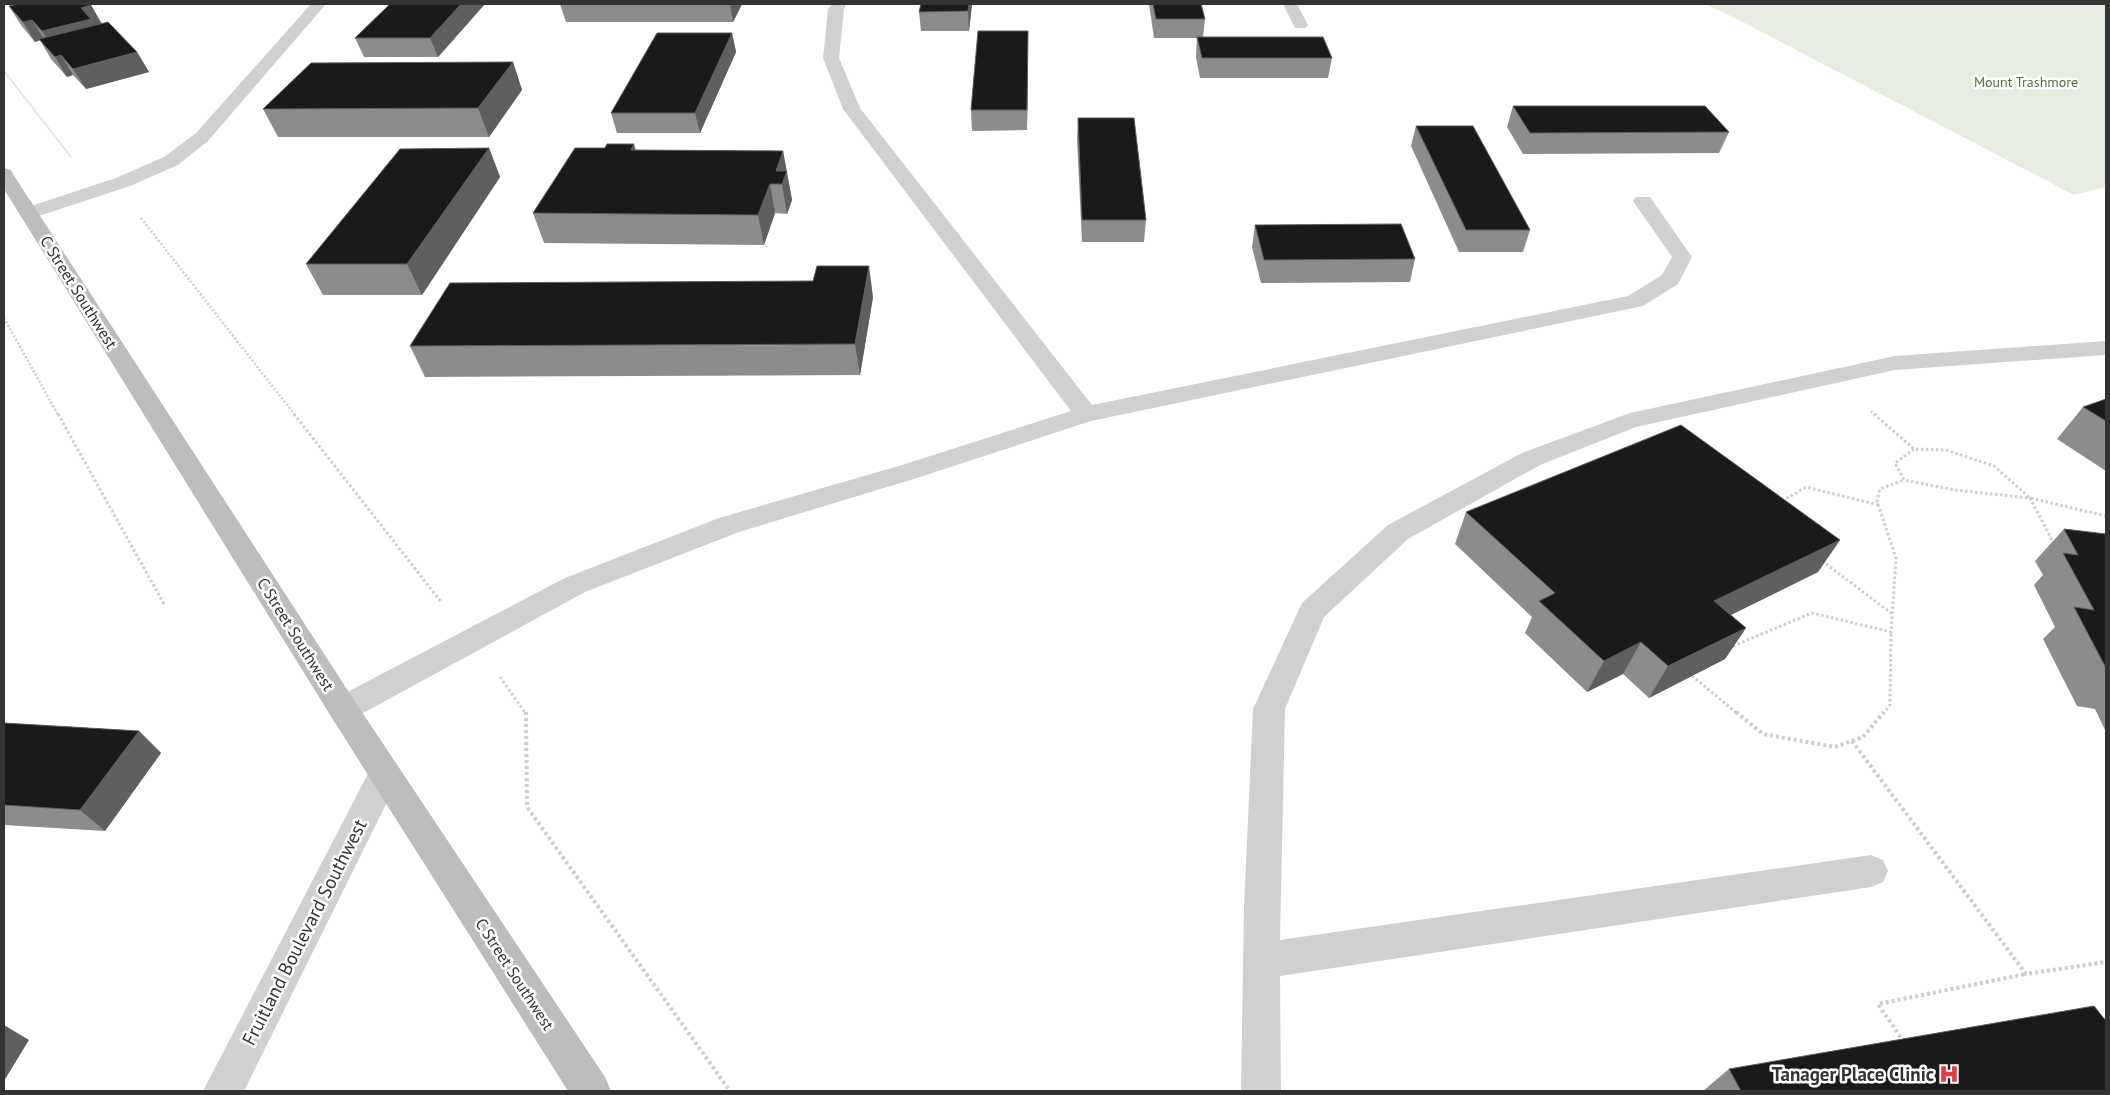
<svg xmlns="http://www.w3.org/2000/svg" width="2110" height="1095" viewBox="0 0 2110 1095" font-family="'PT Sans',sans-serif">
	<style>
		.green { fill: #e6ecdf }
		.lines { fill: none; stroke-linecap: round; stroke-linejoin: round }
		.path-far3 { stroke: #cdcdcd; stroke-width: 2; stroke-dasharray: 1 1; stroke-linecap: butt }
		.path-far2 { stroke: #cdcdcd; stroke-width: 2.5; stroke-dasharray: 2 2; stroke-linecap: butt }
		.path-far1 { stroke: #cdcdcd; stroke-width: 3; stroke-dasharray: 2.5 2.5; stroke-linecap: butt }
		.path { stroke: #cdcdcd; stroke-width: 4; stroke-dasharray: 3 3; stroke-linecap: butt }
		.lane { fill: #d0d0d0; fill-rule: evenodd }
		.street { fill: #d0d0d0; fill-rule: evenodd }
		.secondary { fill: #bdbdbd; fill-rule: evenodd }
		.wall { fill: #8c8c8c }
		.shaded-wall { fill: #5f5f5f }
		.building { fill: #1a1a1a; stroke: #5f5f5f }
		.labels { text-anchor: middle; stroke-width: 5; stroke-linejoin: round; paint-order: stroke }
		.far-park-label { font-size: 14px; fill: #56703f; stroke: #fff }
		.street-label { font-size: 16px; fill: #333; stroke: #fff }
		.near-street-label { font-size: 19px; fill: #333; stroke: #fff }
		.near-poi-label { font-size: 19px; font-weight: bold; fill: #333; stroke: #fff; text-anchor: end }
	</style>
	<rect width="100%" height="100%" fill="#fff"/>
	<path class="green" d="M1705,4H2106V187L2074,195L1735,18Z"/>
	<g class="lines">
		<path class="path-far3" d="M4,71L71,157"/>
		<path class="path-far2" d="M141,218L295,415
			M4,318L58,415
			M1871,411L1876,415"/>
		<path class="path-far1" d="M58,414L164,604
			M294,414L442,603
			M1874,414L1914,449L1946,450L1994,466L2030,498L2106,516
			M1914,449L1895,463L1904,480L1955,490L2030,498L2054,544
			M1782,501L1806,487L1879,505
			M1822,561L1891,613
			M1733,646L1812,613L1891,632L1896,558L1877,501L1880,489L1904,480
			M1692,676L1738,714
			M500,677L526,714
			M1883,714L1890,705L1891,632"/>
		<path class="path" d="M526,712L527,807L730,1091
			M1736,712L1763,734L1835,747L1863,737L1884,712
			M1852,741L2026,974L2106,962
			M1904,1042L1878,1004L2026,974"/>
		<path class="lane" d="M311,4H326L208,141L178,165L130,186L36,217H22L19,213L22,209L116,178L164,157L196,133Z
			M832,4H846L844,9L839,58L860,108L1092,405L1628,296L1662,275L1672,257L1633,201L1636,197H1650L1692,257L1678,284L1643,306L1091,421L920,477L739,532L585,592L354,718L343,722L332,718L327,709L332,700L565,578L719,518L902,465L1071,411L843,109L823,58L828,9Z
			M1283,4H1297L1308,25L1305,28H1295Z
			M2106,341V355L1895,370L1636,427L1540,465L1408,539L1324,617L1285,709L1280,940L1871,855L1883,860L1888,871L1883,882L1871,887L1280,976L1281,1091H1241L1244,907L1253,709L1302,603L1388,525L1522,453L1630,413L1895,356Z"/>
		<path class="street" d="M385,760L397,764L401,774L244,1091H203L373,764Z"/>
		<path class="secondary" d="M4,168L11,170L13,174L354,700L605,1077L611,1091H568L332,718L4,189Z"/>
	</g>
	<path class="wall" d="M390,4H485L438,57H364L355,38Z
		M560,4H742L733,22H566Z
		M921,4H972L969,31H921L919,12Z
		M1149,4H1201L1205,19L1203,37L1332,58L1328,78H1200L1196,57L1197,38H1154Z
		M91,5L101,24L137,52L149,72L86,89L73,75L67,77L51,59L40,40L35,42L21,25L9,6Z
		M1028,31L1027,130L972,131L971,110Z
		M732,33L736,52L700,133H617L611,113Z
		M513,62L522,90L489,137H278L263,109Z
		M1513,106L1729,132L1719,153L1523,154L1507,127Z
		M1078,118L1146,220L1144,242H1082L1077,139Z
		M1416,126L1530,230L1523,252H1459L1411,146Z
		M489,148L500,177L422,295H323L306,264Z
		M636,150L783,151L792,200L787,214L775,213L764,245L544,243L533,213Z
		M1255,225L1415,259L1410,282L1261,283L1252,247Z
		M813,281L873,297L860,375L425,377L410,346Z
		M2106,399V471L2057,439L2083,407Z
		M1466,512L1840,540L1818,572L1731,615L1746,628L1725,659L1649,698L1623,674L1587,692L1525,633L1532,617L1455,544Z
		M2064,529L2106,534V732L2095,709L2077,706L2043,639L2055,627L2034,585L2043,575L2035,561Z
		M4,723L139,731L161,753L105,831L4,825Z
		M1729,1069L2106,1091H1703Z"/>
	<path class="shaded-wall" d="M461,4H485L438,57L430,38Z
		M730,4H742L733,22Z
		M969,4H972L969,31L968,11Z
		M91,5L102,24L54,50L42,31L81,8Z
		M32,20L44,39L35,42L23,22Z
		M1028,31V50L1027,130V110Z
		M732,33L736,52L700,133L695,113Z
		M137,52L149,72L86,89L73,69Z
		M61,55L73,75L67,77L55,57Z
		M513,62L522,90L489,137L478,108Z
		M634,144L642,173L631,150Z
		M489,148L500,177L422,295L407,264Z
		M783,151L792,200L787,214L782,184L776,171Z
		M770,184L775,213L764,245L758,215Z
		M869,266L873,297L860,375L855,344Z
		M1840,540L1818,572L1694,633L1714,601Z
		M1746,628L1725,659L1649,698L1668,666Z
		M1641,642L1623,674L1587,692L1604,661Z
		M139,731L161,753L105,831L80,810Z
		M4,1025L29,1040L4,1081Z"/>
	<path class="building" d="M18,4H89L91,5L81,8L91,19L42,31L32,20L23,22L9,6Z
		M390,4H461L430,38H355Z
		M921,4H969L968,11L919,12Z
		M1153,4H1201L1205,19H1156Z
		M108,22L137,52L73,69L61,55L55,57L39,39Z
		M978,31H1028L1027,110H971Z
		M657,33H732L695,113H611Z
		M1197,37H1323L1332,58H1202Z
		M513,62L478,108L263,109L311,63Z
		M1513,106H1705L1729,132L1530,133Z
		M1078,118H1134L1146,220H1082Z
		M1416,126H1473L1530,230H1466Z
		M607,144H634L631,150L783,151L776,171H787L782,184H770L758,215L533,213L575,148H605Z
		M489,148L407,264H306L400,149Z
		M1401,224L1415,259L1264,260L1255,225Z
		M817,266H869L855,344L410,346L450,283L813,281Z
		M2106,399V421L2083,407Z
		M1681,425L1840,540L1714,601L1746,628L1668,666L1641,642L1604,661L1539,601L1555,593L1466,512Z
		M2064,529L2106,534V668L2074,607L2094,610L2063,553L2078,555Z
		M4,723L139,731L80,810L4,805Z
		M2094,1006L2106,1021V1091H1741L1729,1069Z"/>
	<defs>
		<symbol id="hospital-bare" viewBox="-9 -9 18 18"><path d="M-5-5h3v3.5h4V-5h3V5h-3V1.5h-4V5h-3Z" fill="#e63946" stroke="#fff" stroke-width="2.5" paint-order="stroke"/></symbol>
	</defs>
	<g fill-rule="evenodd">
		<use href="#hospital-bare" x="1935" y="1060" width="28" height="28"/>
	</g>
	<g class="labels">
		<g class="far-park-label">
			<text x="2026" y="87">Mount Trashmore</text>
		</g>
		<g class="street-label">
			<text transform="translate(79 292) rotate(58)" y="6">C Street Southwest</text>
			<text transform="translate(296 634) rotate(58)" y="6">C Street Southwest</text>
			<text transform="translate(515 974) rotate(57)" y="6">C Street Southwest</text>
		</g>
		<g class="near-street-label">
			<text transform="translate(304 932) rotate(-63)" y="7">Fruitland Boulevard Southwest</text>
		</g>
		<g class="near-poi-label">
			<text x="1934" y="1081">Tanager Place Clinic</text>
		</g>
	</g>
	<rect width="2110" height="1095" fill="none" stroke="#333333" stroke-width="10"/>
</svg>
